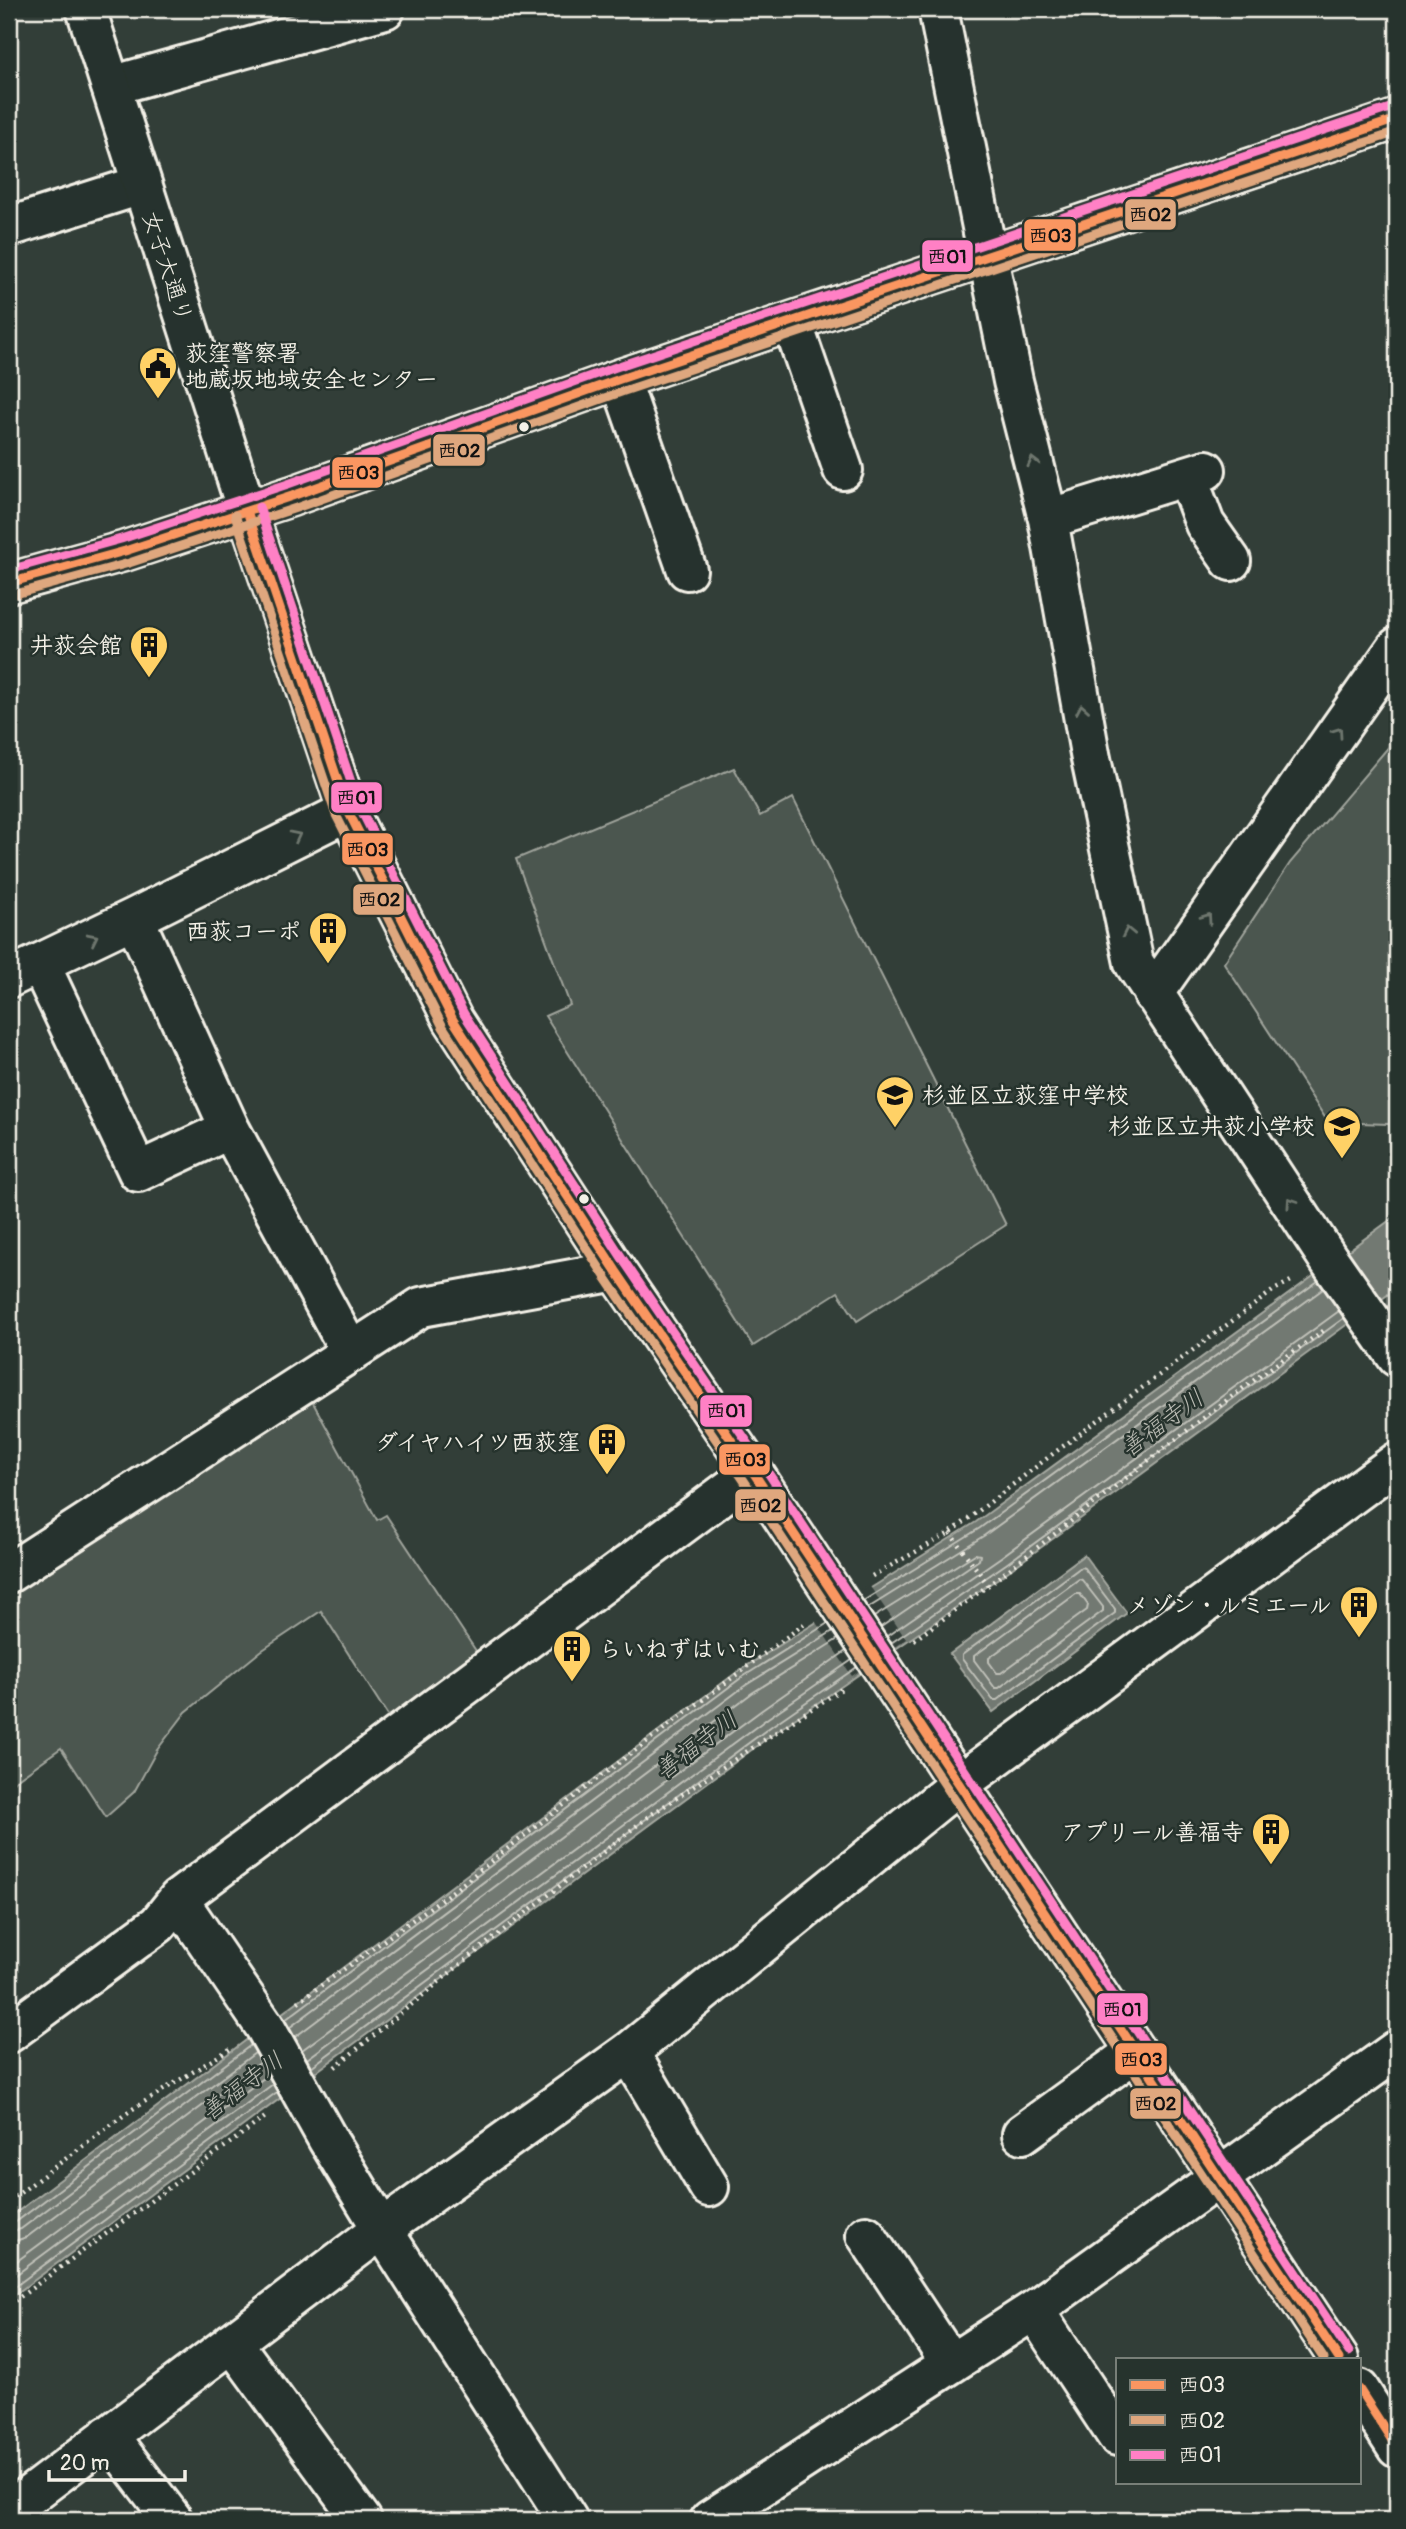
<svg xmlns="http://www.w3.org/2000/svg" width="1406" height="2529" viewBox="0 0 1406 2529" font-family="Pangolin,'Klee One',sans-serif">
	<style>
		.green { fill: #4c564f; stroke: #a0a49c; stroke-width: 2 }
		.water { fill: #727972; stroke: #a6a9a1; stroke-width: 2 }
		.pier { fill: #323e38 }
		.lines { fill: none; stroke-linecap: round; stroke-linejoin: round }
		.shore { stroke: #c0c1b9; stroke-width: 2 }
		.minor-casing { stroke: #f4f1e8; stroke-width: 44 }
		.major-casing { stroke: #f4f1e8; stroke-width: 44 }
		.path { stroke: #f4f1e8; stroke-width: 4.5; stroke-dasharray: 2 5; stroke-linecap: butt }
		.minor { stroke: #26332d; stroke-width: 38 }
		.major { stroke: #26332d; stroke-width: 38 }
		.bus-1-casing { stroke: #26332d; stroke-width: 14 }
		.bus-2-casing { stroke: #26332d; stroke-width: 14 }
		.bus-3-casing { stroke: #26332d; stroke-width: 14 }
		.bus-1 { stroke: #fa9661; stroke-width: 9 }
		.bus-2 { stroke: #dfa77e; stroke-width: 9 }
		.bus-3 { stroke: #ff80c5; stroke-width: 9 }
		.oneway { stroke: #6e766e }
		.bus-dot { fill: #f4f1e8; stroke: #26332d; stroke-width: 2.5 }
		.labels { text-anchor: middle; stroke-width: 5; stroke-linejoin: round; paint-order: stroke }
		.street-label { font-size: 23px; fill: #f4f1e8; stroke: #26332d }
		.poi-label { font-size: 23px; font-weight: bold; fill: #f4f1e8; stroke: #26332d; text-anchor: end }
		.water-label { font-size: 24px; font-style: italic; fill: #babbb3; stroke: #26332d }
		.line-badge { stroke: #26332d; stroke-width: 2.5 }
		.pale-badge-label { font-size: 19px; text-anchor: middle; font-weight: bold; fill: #111 }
	</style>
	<rect width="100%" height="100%" fill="#323e38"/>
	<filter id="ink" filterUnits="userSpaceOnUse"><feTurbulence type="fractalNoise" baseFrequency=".0143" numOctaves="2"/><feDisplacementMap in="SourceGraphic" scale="14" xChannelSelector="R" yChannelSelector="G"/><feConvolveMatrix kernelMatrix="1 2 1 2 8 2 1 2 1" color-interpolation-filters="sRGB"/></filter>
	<g filter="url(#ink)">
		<path class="green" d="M1397,737V1122L1389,1124L1328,1122L1224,963L1290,863Z
			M734,768L760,816L793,798L1006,1225L857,1321L838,1292L753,1346L545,1016L570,1005L516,859Z
			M311,1399L377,1520L386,1515L480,1657L392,1722L321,1611L261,1651L186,1712L157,1750L134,1792L106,1817L61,1748L9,1785V1588Z"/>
		<path class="water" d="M1397,1215V1288L1010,1570L777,1731L9,2299V2218L737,1672L976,1522Z
			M1084,1555L1127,1613L993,1712L950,1654Z"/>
		<path class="pier" d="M869,1585L906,1639L852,1676L815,1621Z"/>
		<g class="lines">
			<path class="shore" d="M1081,1567L1084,1568L1115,1609V1613L997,1700H993L962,1659V1655Z
				M1079,1579L1082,1580L1103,1607V1611L999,1688H995L974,1660V1656Z
				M1076,1594H1080L1088,1605L1087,1610L1001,1673H997L989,1662V1658Z
				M863,1601L980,1528L1318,1281
				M868,1608L985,1535L1323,1289
				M874,1617L975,1554L980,1555L979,1560L881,1627
				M887,1636L1001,1557L1339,1311
				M891,1643L1006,1564L1344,1318
				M285,2020L741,1678L828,1623
				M289,2028L746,1685L833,1631
				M295,2037L752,1693L838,1639
				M302,2050L762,1710L846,1651
				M307,2059L768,1718L852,1660
				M311,2067L773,1725L857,1667
				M9,2224L16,2222L251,2045
				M9,2232L21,2229L255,2053
				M9,2243L27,2237L261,2062
				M9,2267L268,2075
				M9,2280L273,2084
				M9,2291L277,2092"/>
			<defs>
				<path id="minor" d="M938,9L1013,381L1048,519L1090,754L1134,963L1329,1260L1397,1357
					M111,86L385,9
					M9,227L141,185
					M792,322L843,470
					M620,379L687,570
					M1187,476L1205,524L1231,561
					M1048,519L1206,470
					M9,583L125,551L292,496L620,379L1397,119
					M134,918L230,1129L351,1353
					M40,964L138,1172L230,1129
					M9,978L134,918L348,811
					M1153,994L1397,647
					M9,1573L421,1307L616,1271
					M178,1899L265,2027L328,2140L382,2229L568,2520
					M9,2033L158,1924L178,1899L753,1472
					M629,2052L709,2187
					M1022,2134L1135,2052
					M866,2235L951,2364
					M1034,2310L1117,2436
					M232,2342L362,2520
					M108,2435L173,2520
					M9,2511L382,2229L629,2052L958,1785L1397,1462
					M710,2520L1034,2310L1397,2050"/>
				<path id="major" d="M86,9L247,511L348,811L453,1020L616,1271L753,1472L1339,2359
					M1359,2389L1397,2448"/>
			</defs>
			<use href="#minor" class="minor-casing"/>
			<use href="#major" class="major-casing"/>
			<path class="path" d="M950,1533L989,1586
				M872,1576L950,1533L1054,1453L1274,1290L1291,1281
				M914,1640C1054,1540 1184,1426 1326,1329
				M298,2002L457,1888L597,1779L804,1624
				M335,2067L462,1963L649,1816L843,1688
				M9,2201L131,2110L230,2049
				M9,2305L268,2115"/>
			<use href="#minor" class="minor"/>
			<use href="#major" class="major"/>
			<defs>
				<path id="bus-1" d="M247,511L348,811L453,1020L616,1271L753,1472L1339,2359
					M9,583L125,551L292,496L620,379L1397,119
					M1359,2389L1397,2448"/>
				<path id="bus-2" d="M235,515L336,815L443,1027L606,1278L743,1479L1324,2359
					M12,595L129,563L296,508L624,391L1397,132"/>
				<path id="bus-3" d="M259,507L359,806L464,1014L626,1264L763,1465L1349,2352
					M9,570L121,539L288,484L616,367L1393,107"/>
			</defs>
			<use href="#bus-1" class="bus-1-casing"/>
			<use href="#bus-2" class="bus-2-casing"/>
			<use href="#bus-3" class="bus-3-casing"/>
			<use href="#bus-1" class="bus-1"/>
			<use href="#bus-2" class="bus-2"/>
			<use href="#bus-3" class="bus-3"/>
		</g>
		<defs><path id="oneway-chevron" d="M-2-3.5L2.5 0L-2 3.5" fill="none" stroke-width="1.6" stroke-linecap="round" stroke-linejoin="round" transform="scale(1.75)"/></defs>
		<g class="oneway">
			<use href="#oneway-chevron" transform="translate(1033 462) rotate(-104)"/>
			<use href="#oneway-chevron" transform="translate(1082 709) rotate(-100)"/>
			<use href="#oneway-chevron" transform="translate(1338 732) rotate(-55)"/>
			<use href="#oneway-chevron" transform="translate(296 836) rotate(-27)"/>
			<use href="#oneway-chevron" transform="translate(1207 918) rotate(-55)"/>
			<use href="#oneway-chevron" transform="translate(1128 932) rotate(-102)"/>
			<use href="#oneway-chevron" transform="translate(93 938) rotate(-26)"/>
			<use href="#oneway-chevron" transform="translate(1291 1202) rotate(-124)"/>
		</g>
	</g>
	<defs>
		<symbol id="civic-pin" viewBox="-11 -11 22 30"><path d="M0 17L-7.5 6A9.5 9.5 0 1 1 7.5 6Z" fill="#ffd166" stroke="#26332d"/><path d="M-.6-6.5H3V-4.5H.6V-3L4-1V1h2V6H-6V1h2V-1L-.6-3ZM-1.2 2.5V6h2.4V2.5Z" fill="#111"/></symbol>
		<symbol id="building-pin" viewBox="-11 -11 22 30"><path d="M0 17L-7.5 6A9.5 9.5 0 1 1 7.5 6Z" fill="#ffd166" stroke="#26332d"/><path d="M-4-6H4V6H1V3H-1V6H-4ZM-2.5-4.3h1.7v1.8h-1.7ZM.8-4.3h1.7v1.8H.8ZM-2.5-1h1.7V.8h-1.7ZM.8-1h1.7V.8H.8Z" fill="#111"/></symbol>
		<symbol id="school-pin" viewBox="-11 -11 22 30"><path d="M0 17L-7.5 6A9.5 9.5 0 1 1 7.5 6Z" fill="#ffd166" stroke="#26332d"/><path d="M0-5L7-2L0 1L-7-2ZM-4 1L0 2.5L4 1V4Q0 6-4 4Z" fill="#111"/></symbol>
	</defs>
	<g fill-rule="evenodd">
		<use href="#civic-pin" x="136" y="344" width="44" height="60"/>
		<use href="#building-pin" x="127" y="623" width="44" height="60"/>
		<use href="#building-pin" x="306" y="909" width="44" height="60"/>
		<use href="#school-pin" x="873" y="1073" width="44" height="60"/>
		<use href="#school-pin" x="1320" y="1104" width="44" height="60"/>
		<use href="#building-pin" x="585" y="1420" width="44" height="60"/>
		<use href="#building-pin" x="1337" y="1583" width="44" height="60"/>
		<use href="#building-pin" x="550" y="1627" width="44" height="60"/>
		<use href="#building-pin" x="1249" y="1810" width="44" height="60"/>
	</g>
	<g class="bus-dot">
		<circle cx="524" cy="427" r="6"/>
		<circle cx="584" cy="1199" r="6"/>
	</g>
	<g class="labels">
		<g class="street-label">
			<text transform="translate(168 267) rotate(72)" y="8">女子大通り</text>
		</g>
		<g class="poi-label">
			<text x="185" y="361" text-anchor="start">荻窪警察署<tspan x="185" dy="26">地蔵坂地域安全センター</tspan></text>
			<text x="122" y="653">井荻会館</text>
			<text x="301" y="939">西荻コーポ</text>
			<text x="922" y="1103" text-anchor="start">杉並区立荻窪中学校</text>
			<text x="1315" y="1134">杉並区立井荻小学校</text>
			<text x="580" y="1450">ダイヤハイツ西荻窪</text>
			<text x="1332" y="1613">メゾン・ルミエール</text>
			<text x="599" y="1657" text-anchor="start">らいねずはいむ</text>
			<text x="1244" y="1840">アプリール善福寺</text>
		</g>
		<g class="water-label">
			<text transform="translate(1162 1423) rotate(-36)" y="8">善福寺川</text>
			<text transform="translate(696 1745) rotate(-37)" y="8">善福寺川</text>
			<text transform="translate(242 2086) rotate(-37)" y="8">善福寺川</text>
		</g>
	</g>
	<g class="line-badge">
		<rect x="1124" y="198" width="53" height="33" rx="7" fill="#dfa77e"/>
		<rect x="1023" y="218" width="54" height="34" rx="7" fill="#fa9661"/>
		<rect x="921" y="239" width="53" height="34" rx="7" fill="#ff80c5"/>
		<rect x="432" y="433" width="54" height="34" rx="7" fill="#dfa77e"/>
		<rect x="331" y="456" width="53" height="33" rx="7" fill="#fa9661"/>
		<rect x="330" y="781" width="53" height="33" rx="7" fill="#ff80c5"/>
		<rect x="341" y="832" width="53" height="34" rx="7" fill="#fa9661"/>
		<rect x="352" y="883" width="53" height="33" rx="7" fill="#dfa77e"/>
		<rect x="699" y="1394" width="54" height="34" rx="7" fill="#ff80c5"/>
		<rect x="718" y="1443" width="53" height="33" rx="7" fill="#fa9661"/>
		<rect x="734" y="1488" width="53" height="34" rx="7" fill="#dfa77e"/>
		<rect x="1096" y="1992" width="53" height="34" rx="7" fill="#ff80c5"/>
		<rect x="1114" y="2042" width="54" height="34" rx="7" fill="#fa9661"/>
		<rect x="1129" y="2087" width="53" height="33" rx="7" fill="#dfa77e"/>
	</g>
	<g class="pale-badge-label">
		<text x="1150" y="221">西02</text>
		<text x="1050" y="242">西03</text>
		<text x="947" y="263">西01</text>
		<text x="459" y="457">西02</text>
		<text x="358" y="479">西03</text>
		<text x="356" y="804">西01</text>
		<text x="367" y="856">西03</text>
		<text x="379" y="906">西02</text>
		<text x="726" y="1417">西01</text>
		<text x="745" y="1466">西03</text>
		<text x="760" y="1512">西02</text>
		<text x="1122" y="2016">西01</text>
		<text x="1141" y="2066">西03</text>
		<text x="1155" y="2110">西02</text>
	</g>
	<rect width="1406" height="2529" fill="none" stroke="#26332d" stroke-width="35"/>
	<rect x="18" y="18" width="1371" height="2494" fill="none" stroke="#f4f1e8" stroke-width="2.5" filter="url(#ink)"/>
	<rect x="1116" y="2358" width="245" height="126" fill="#26332d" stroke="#787f78" stroke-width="2"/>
	<rect x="1130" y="2380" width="35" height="10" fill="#fa9661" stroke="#787f78" stroke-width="2"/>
	<text x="1178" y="2392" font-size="21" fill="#f4f1e8">西03</text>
	<rect x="1130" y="2415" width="35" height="10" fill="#dfa77e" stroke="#787f78" stroke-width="2"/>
	<text x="1178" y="2428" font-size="21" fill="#f4f1e8">西02</text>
	<rect x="1130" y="2450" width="35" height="10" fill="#ff80c5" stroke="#787f78" stroke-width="2"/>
	<text x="1178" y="2462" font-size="21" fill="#f4f1e8">西01</text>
	<path d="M49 2470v10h136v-10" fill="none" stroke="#f4f1e8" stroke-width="3.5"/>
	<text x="60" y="2470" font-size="21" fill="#f4f1e8" stroke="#26332d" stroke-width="5" paint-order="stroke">20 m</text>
</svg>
